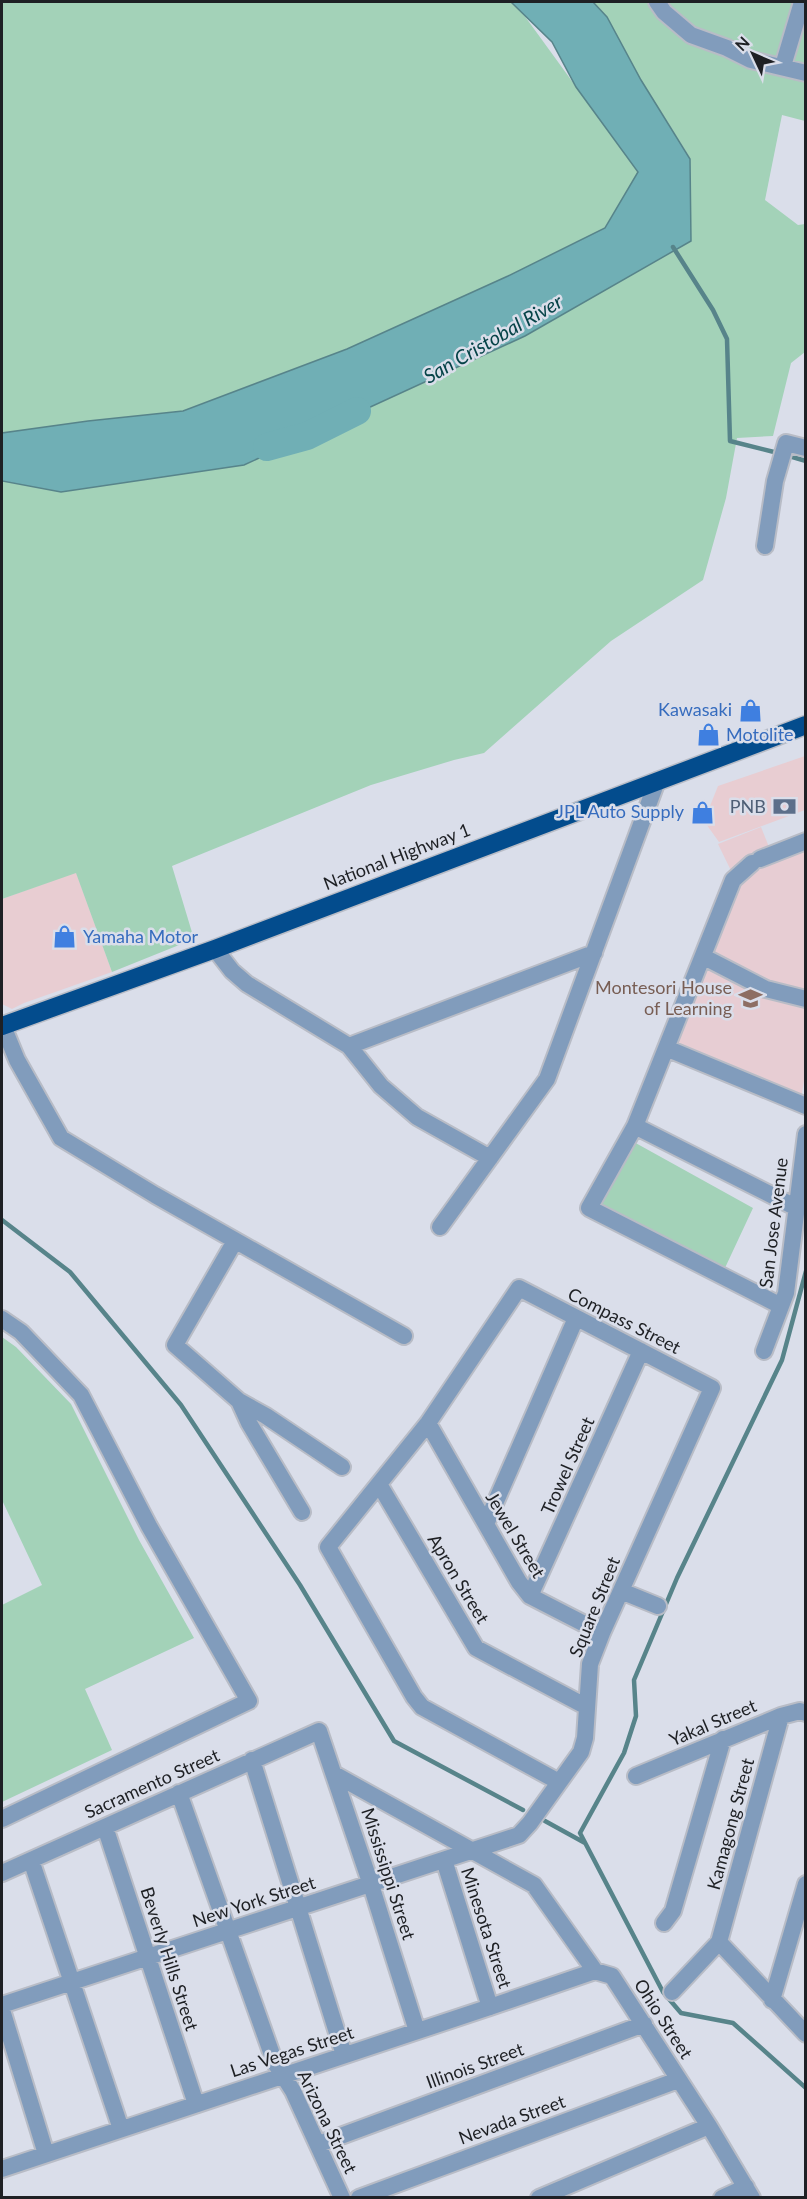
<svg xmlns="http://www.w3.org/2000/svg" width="807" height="2199" viewBox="0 0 807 2199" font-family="Lato,sans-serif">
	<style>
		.commercial { fill: #e8cdd2 }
		.education { fill: #e7cdd3 }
		.green { fill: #a3d2b8 }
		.water { fill: #70afb5; stroke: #57848a; stroke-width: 1.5 }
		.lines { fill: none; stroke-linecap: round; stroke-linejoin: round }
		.stream { stroke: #57848a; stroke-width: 4.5 }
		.river { stroke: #70afb5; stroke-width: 28 }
		.minor-casing { stroke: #b8bcc6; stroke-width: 20 }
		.highway-casing { stroke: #b8bcc6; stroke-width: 21 }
		.minor { stroke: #819cbc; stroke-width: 16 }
		.highway { stroke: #034c8d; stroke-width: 18 }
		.labels { text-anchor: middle; stroke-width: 5; stroke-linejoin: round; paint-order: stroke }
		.shop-label { font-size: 18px; fill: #366cbe; stroke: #dadeea; text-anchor: end }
		.service-label { font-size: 18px; fill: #4e5e75; stroke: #dadeea; text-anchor: end }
		.street-label { font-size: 18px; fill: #1e2024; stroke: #dadeea }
		.education-label { font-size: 18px; fill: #785e54; stroke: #dadeea; text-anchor: end }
		.water-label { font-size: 20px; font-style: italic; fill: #064348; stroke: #dadeea }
	</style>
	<rect width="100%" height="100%" fill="#dadeea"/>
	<path class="commercial" d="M805,756V810L719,842L704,821L718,786Z
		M76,872L112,972L24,1003L12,1009L2,1004V899Z"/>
	<path class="education" d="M761,827L773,857L805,845L806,1069L801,1099L676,1047L738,885L718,844Z"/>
	<path class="green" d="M2,2H511L521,11L638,172L605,228L509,276L347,349L183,411L88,421L2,433Z
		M593,2H805V121L782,115L765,200L798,225L805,224V352L791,363L773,436L737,438L726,498L703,580L611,641L484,753L454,760L371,785L172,866L194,939L112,972L76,873L2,899V481L61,492L244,465L525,336L690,241V158L641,80L607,17Z
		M632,1141L753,1208L724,1270L600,1208Z
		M2,1337L16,1347L71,1404L139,1540L194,1638L85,1689L112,1750L2,1802V1605L42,1585L2,1500Z"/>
	<path class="water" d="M511,2H593L607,17L641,80L690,159L691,241L525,336L244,465L61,492L2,481V433L88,421L183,411L347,349L508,276L605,228L638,172L576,87L552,42Z"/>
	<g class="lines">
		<path class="stream" d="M673,247L713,310L727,339L730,441L774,452
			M789,456L806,461
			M2,1220L70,1272L181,1405L300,1585L394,1741L523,1810
			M806,1271L782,1360L677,1578L634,1680L636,1716L624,1753L580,1833L663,1992L681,2013L733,2023L806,2088
			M545,1821L585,1843"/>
		<path class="river" d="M267,447L307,436L357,411"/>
		<defs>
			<path id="minor" d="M657,2L664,12L691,35L727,48L751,60L806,73
				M783,66L802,2
				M765,546L775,481L786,443L806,448
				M760,859L806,841
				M752,863L733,880L635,1126L589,1208L781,1306
				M215,949L232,971L247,984L349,1046L381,1086L417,1117L490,1158
				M704,957L766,989L806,999
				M3,1026L17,1060L61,1138L155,1195L404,1336
				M349,1046L594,953
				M666,1048L806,1106
				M635,1126L795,1207
				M440,1227L547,1079L657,781
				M235,1241L175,1345L239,1401L266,1416L342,1467
				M2,1319L21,1332L81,1395L149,1526L249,1701L2,1819
				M764,1351L786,1293L806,1134
				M239,1401L249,1423L302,1512
				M428,1423L519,1582L530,1596L602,1633
				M379,1484L476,1648L587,1707
				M486,1524L576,1318
				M621,1591L658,1606
				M530,1596L641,1351
				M252,1760L344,2055
				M334,1774L534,1885L595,1971L612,1976L709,2126L752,2198
				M636,1776L781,1716L800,1711L806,1713
				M179,1793L275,2063L293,2091L342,2198
				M105,1827L196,2104
				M31,1860L121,2129
				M444,1860L490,2007
				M2,1873L319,1731L371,1885L417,2031
				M664,1923L673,1911L723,1739
				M719,1942L806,2034
				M672,1992L719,1942L781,1716
				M772,2000L806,1884
				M2,2005L519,1835L530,1823L581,1752L585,1738L590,1664L602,1633L712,1388L519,1288L428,1423L328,1547L414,1697L422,1707L559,1782
				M2,2010L46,2154
				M319,2144L644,2024
				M2,2169L490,2007L595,1971
				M359,2198L678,2080
				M539,2198L709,2126
				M722,2198L746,2187"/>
			<path id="highway" d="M2,1026L215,949L806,725"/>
		</defs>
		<use href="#minor" class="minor-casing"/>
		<use href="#highway" class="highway-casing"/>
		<use href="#minor" class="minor"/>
		<use href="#highway" class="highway"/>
	</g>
	<defs>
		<symbol id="shop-bare" viewBox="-9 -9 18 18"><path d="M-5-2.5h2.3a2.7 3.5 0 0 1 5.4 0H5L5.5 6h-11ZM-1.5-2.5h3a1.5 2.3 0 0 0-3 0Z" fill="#3f7fe0" stroke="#dadeea" stroke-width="2.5" paint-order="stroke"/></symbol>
		<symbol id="bank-bare" viewBox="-9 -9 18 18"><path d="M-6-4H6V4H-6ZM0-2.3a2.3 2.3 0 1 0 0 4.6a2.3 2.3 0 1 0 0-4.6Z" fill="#5c6f8a" stroke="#dadeea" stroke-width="2.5" paint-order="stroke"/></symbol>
		<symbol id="school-bare" viewBox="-9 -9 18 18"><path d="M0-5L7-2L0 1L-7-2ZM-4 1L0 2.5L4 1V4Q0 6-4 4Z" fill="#8d6e63" stroke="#dadeea" stroke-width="2.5" paint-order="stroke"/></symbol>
	</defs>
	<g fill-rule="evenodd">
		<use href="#shop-bare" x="734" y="694" width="33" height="33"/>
		<use href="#shop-bare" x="692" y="718" width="33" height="33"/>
		<use href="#bank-bare" x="768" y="790" width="33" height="33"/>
		<use href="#shop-bare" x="686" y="796" width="33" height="33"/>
		<use href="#shop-bare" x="48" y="920" width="33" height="33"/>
		<use href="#school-bare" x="734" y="982" width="33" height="33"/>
	</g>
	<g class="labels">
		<g class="shop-label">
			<text x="732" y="716">Kawasaki</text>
			<text x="726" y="741" text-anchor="start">Motolite</text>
			<text x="684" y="818">JPL Auto Supply</text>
			<text x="83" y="943" text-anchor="start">Yamaha Motor</text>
		</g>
		<g class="service-label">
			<text x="766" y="813">PNB</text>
		</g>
		<g class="street-label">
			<text transform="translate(397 857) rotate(-21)" y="6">National Highway 1</text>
			<text transform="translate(774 1223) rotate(-83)" y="6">San Jose Avenue</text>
			<text transform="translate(624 1321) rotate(27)" y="6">Compass Street</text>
			<text transform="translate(568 1466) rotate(-66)" y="6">Trowel Street</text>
			<text transform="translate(515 1535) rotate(59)" y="6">Jewel Street</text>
			<text transform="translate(458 1579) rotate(59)" y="6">Apron Street</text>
			<text transform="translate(595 1607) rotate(-68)" y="6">Square Street</text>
			<text transform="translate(713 1723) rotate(-23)" y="6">Yakal Street</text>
			<text transform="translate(152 1784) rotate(-24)" y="6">Sacramento Street</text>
			<text transform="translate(731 1824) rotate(-75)" y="6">Kamagong Street</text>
			<text transform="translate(388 1874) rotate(72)" y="6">Mississippi Street</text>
			<text transform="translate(254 1902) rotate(-18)" y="6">New York Street</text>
			<text transform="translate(486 1928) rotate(72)" y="6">Minesota Street</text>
			<text transform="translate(169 1959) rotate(72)" y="6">Beverly Hills Street</text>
			<text transform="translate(663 2019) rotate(57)" y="6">Ohio Street</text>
			<text transform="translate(292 2052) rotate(-18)" y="6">Las Vegas Street</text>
			<text transform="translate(475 2066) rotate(-20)" y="6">Illinois Street</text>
			<text transform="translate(512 2120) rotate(-20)" y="6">Nevada Street</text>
			<text transform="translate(327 2122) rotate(64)" y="6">Arizona Street</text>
		</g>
		<g class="education-label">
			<text x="732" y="994">Montesori House<tspan x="732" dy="21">of Learning</tspan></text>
		</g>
		<g class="water-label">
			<text transform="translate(493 339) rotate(-30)" y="7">San Cristobal River</text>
		</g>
	</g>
	<rect width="807" height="2199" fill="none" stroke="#1e2024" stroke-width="6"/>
	<g transform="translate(753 54) rotate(314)" stroke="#dadeea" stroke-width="4.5" paint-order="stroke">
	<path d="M0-4.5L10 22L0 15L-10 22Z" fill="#1e2024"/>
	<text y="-9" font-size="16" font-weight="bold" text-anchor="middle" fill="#1e2024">N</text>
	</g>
</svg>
